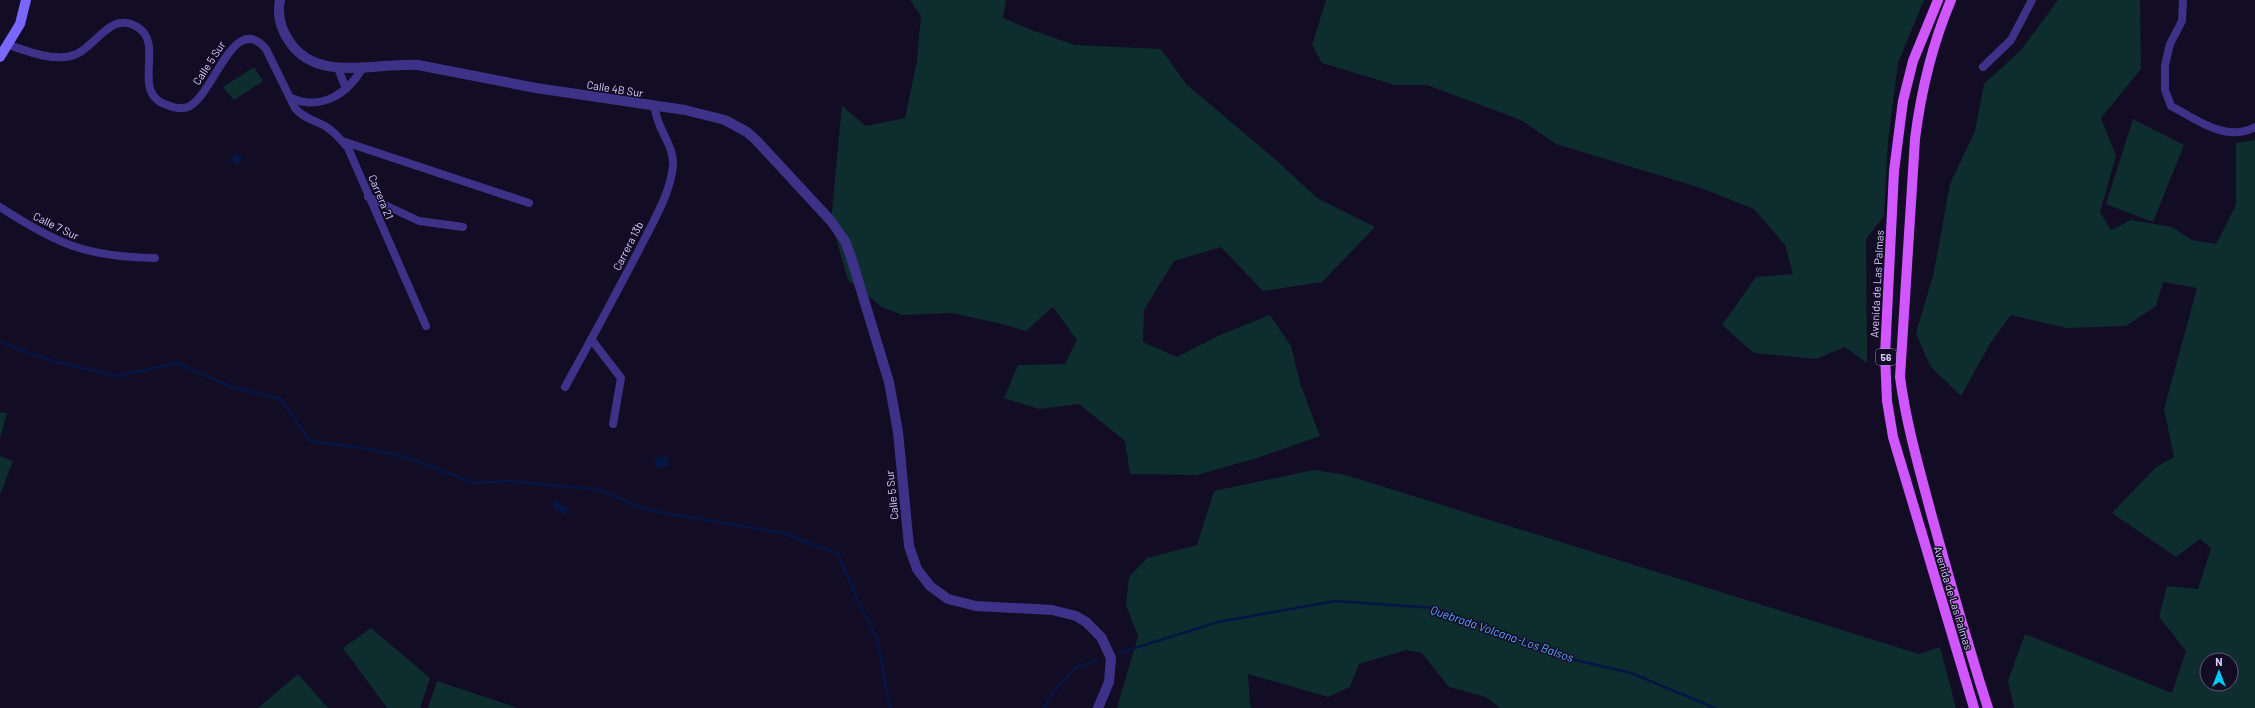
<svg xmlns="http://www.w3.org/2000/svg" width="2255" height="708" viewBox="0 0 2255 708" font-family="Barlow,sans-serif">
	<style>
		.green { fill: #0e2d2f; fill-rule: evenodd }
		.water { fill: #051645 }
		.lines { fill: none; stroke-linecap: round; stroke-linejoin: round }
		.stream { stroke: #051645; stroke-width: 2.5 }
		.minor { stroke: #3e3288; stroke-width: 8 }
		.tertiary { stroke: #3e3288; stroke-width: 10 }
		.secondary { stroke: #7967ff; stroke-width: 10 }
		.primary { stroke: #d057ff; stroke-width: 10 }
		.labels { text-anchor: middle; stroke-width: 3; stroke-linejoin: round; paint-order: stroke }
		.shield { fill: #130c25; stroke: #9e95be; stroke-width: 1 }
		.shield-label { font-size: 10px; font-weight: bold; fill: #dad0ff }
		.street-label { font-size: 11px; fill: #dad0ff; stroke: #130c25 }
		.water-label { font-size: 12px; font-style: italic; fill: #5ea5ff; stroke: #130c25 }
	</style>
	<rect width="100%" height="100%" fill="#130c25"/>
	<path class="green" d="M910,0H1006L1003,18L1034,31L1075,45L1161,49L1187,85L1275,159L1317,198L1375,227L1322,282L1263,291L1221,247L1174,261L1144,310L1143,342L1177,357L1222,334L1270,315L1291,346L1300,383L1320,436L1257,458L1197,475L1130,474L1125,441L1079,404L1039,409L1004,398L1018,365L1065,364L1077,340L1053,307L1026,331L998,323L952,313L902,315L882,307L848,280L831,221L842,106L866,126L905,118L917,61L921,16Z
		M1326,0H1924L1898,63L1888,141L1884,216L1866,239L1867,363L1845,347L1816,359L1754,353L1722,325L1756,277L1793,274L1785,245L1754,209L1701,188L1556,144L1521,120L1427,85H1395L1322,63L1312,45Z
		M2058,0H2140L2141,69L2101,118L2116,156L2100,212L2111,230L2131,220L2172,227L2192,240L2216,244L2236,205V143L2255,140V708H2014L2008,681L2025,634L2172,693L2186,651L2159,617L2167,586L2198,589L2211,548L2200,539L2176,557L2112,513L2156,467L2174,457L2164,409L2197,288L2163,282L2156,306L2126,326L2066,328L2011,315L1991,342L1961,396L1930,366L1916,333L1934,272L1950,184L1975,131L1984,84L2021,50ZM2207,660H2231V684H2207Z
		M254,67L263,81L234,100L223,87Z
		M2133,119L2184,145L2153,222L2106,204Z
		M0,412L7,413L0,438Z
		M0,456L13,461L0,495Z
		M1314,470L1346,475L1919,654L1940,647L1956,708H1500L1486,697L1449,687L1422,653L1406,650L1359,664L1350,687L1328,697L1248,674L1250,704L1252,708H1117L1138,636L1126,605L1129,577L1147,558L1197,545L1214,491Z
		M371,628L430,678L420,708H387L343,648Z
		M298,674L328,708H258Z
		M437,681L518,708H428Z"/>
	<path class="water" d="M232 159a5 5 0 1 1 10 0a5 5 0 1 1-10 0Z
		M667,456L669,466L656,468L654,458Z
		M556,501L569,509L566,515L552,507Z"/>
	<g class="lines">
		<path class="stream" d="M0,342L52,361L116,376L177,363L232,387L281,399L310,441L375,450L408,458L474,483L510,481L600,490L647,510L783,533L838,554L863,612L877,638L890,708
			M1119,653L1218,622L1335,601L1434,608L1567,658L1631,673L1715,708
			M1044,708L1050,696L1074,669L1097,660"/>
		<path class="minor" d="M2183,0L2182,21L2170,44L2165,65V90L2171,106C2196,119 2226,143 2255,127
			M9,45C27,51 51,61 71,56C96,50 110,7 140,29C164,47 129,96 170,106C175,108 183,109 188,107C214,96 233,10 266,49L295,108C303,118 314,120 325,126C334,131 341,140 348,148L426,326
			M1983,67L2011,40L2032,0
			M338,68L346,89
			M291,98C321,111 348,94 363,67
			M342,141L529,203
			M368,197L419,221L463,227
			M0,207C57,244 86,257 155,258
			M591,339L621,378L613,424
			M565,387C591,340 617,292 642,244C654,220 671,192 673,165C674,144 656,128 655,108"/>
		<path class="tertiary" d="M280,0C277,14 281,29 289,41C317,84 376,62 418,65L536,88L685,110L725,120L747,132L756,140L831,221L845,241L851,257L889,382L898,432L909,546L917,569L930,586L948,599L976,606L1052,610L1076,616L1086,622L1101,637L1111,658L1109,682L1098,708"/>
		<path class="secondary" d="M0,57L20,24L26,0"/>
		<path class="primary" d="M1938,0L1913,61L1903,101L1894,171L1885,355L1887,401L1893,437L1974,708
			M1951,0C1932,45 1921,91 1915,139L1900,377C1906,423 1919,468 1931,513C1949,578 1967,643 1988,708"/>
	</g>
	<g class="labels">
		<rect class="shield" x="1876" y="349" width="20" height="16" rx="3"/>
		<g class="shield-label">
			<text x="1886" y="361">56</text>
		</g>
		<g class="street-label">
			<text transform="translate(209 63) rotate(-57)" y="4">Calle 5 Sur</text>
			<text transform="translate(615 89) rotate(9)" y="4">Calle 4B Sur</text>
			<text transform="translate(381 197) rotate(67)" y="4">Carrera 21</text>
			<text transform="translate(56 226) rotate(26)" y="4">Calle 7 Sur</text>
			<text transform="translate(628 246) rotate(-63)" y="4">Carrera 13b</text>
			<text transform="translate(1877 284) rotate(-87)" y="4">Avenida de Las Palmas</text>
			<text transform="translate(892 495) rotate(-96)" y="4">Calle 5 Sur</text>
			<text transform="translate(1953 598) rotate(73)" y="4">Avenida de Las Palmas</text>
		</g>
		<g class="water-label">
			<text transform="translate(1502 634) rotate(19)" y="4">Quebrada Volcana-Los Balsos</text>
		</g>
	</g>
	<g transform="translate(2219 672)"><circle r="19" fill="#130c25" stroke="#635a7c"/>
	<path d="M0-3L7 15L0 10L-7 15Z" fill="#00cafb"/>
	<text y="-6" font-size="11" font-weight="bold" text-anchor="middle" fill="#dad0ff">N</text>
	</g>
</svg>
